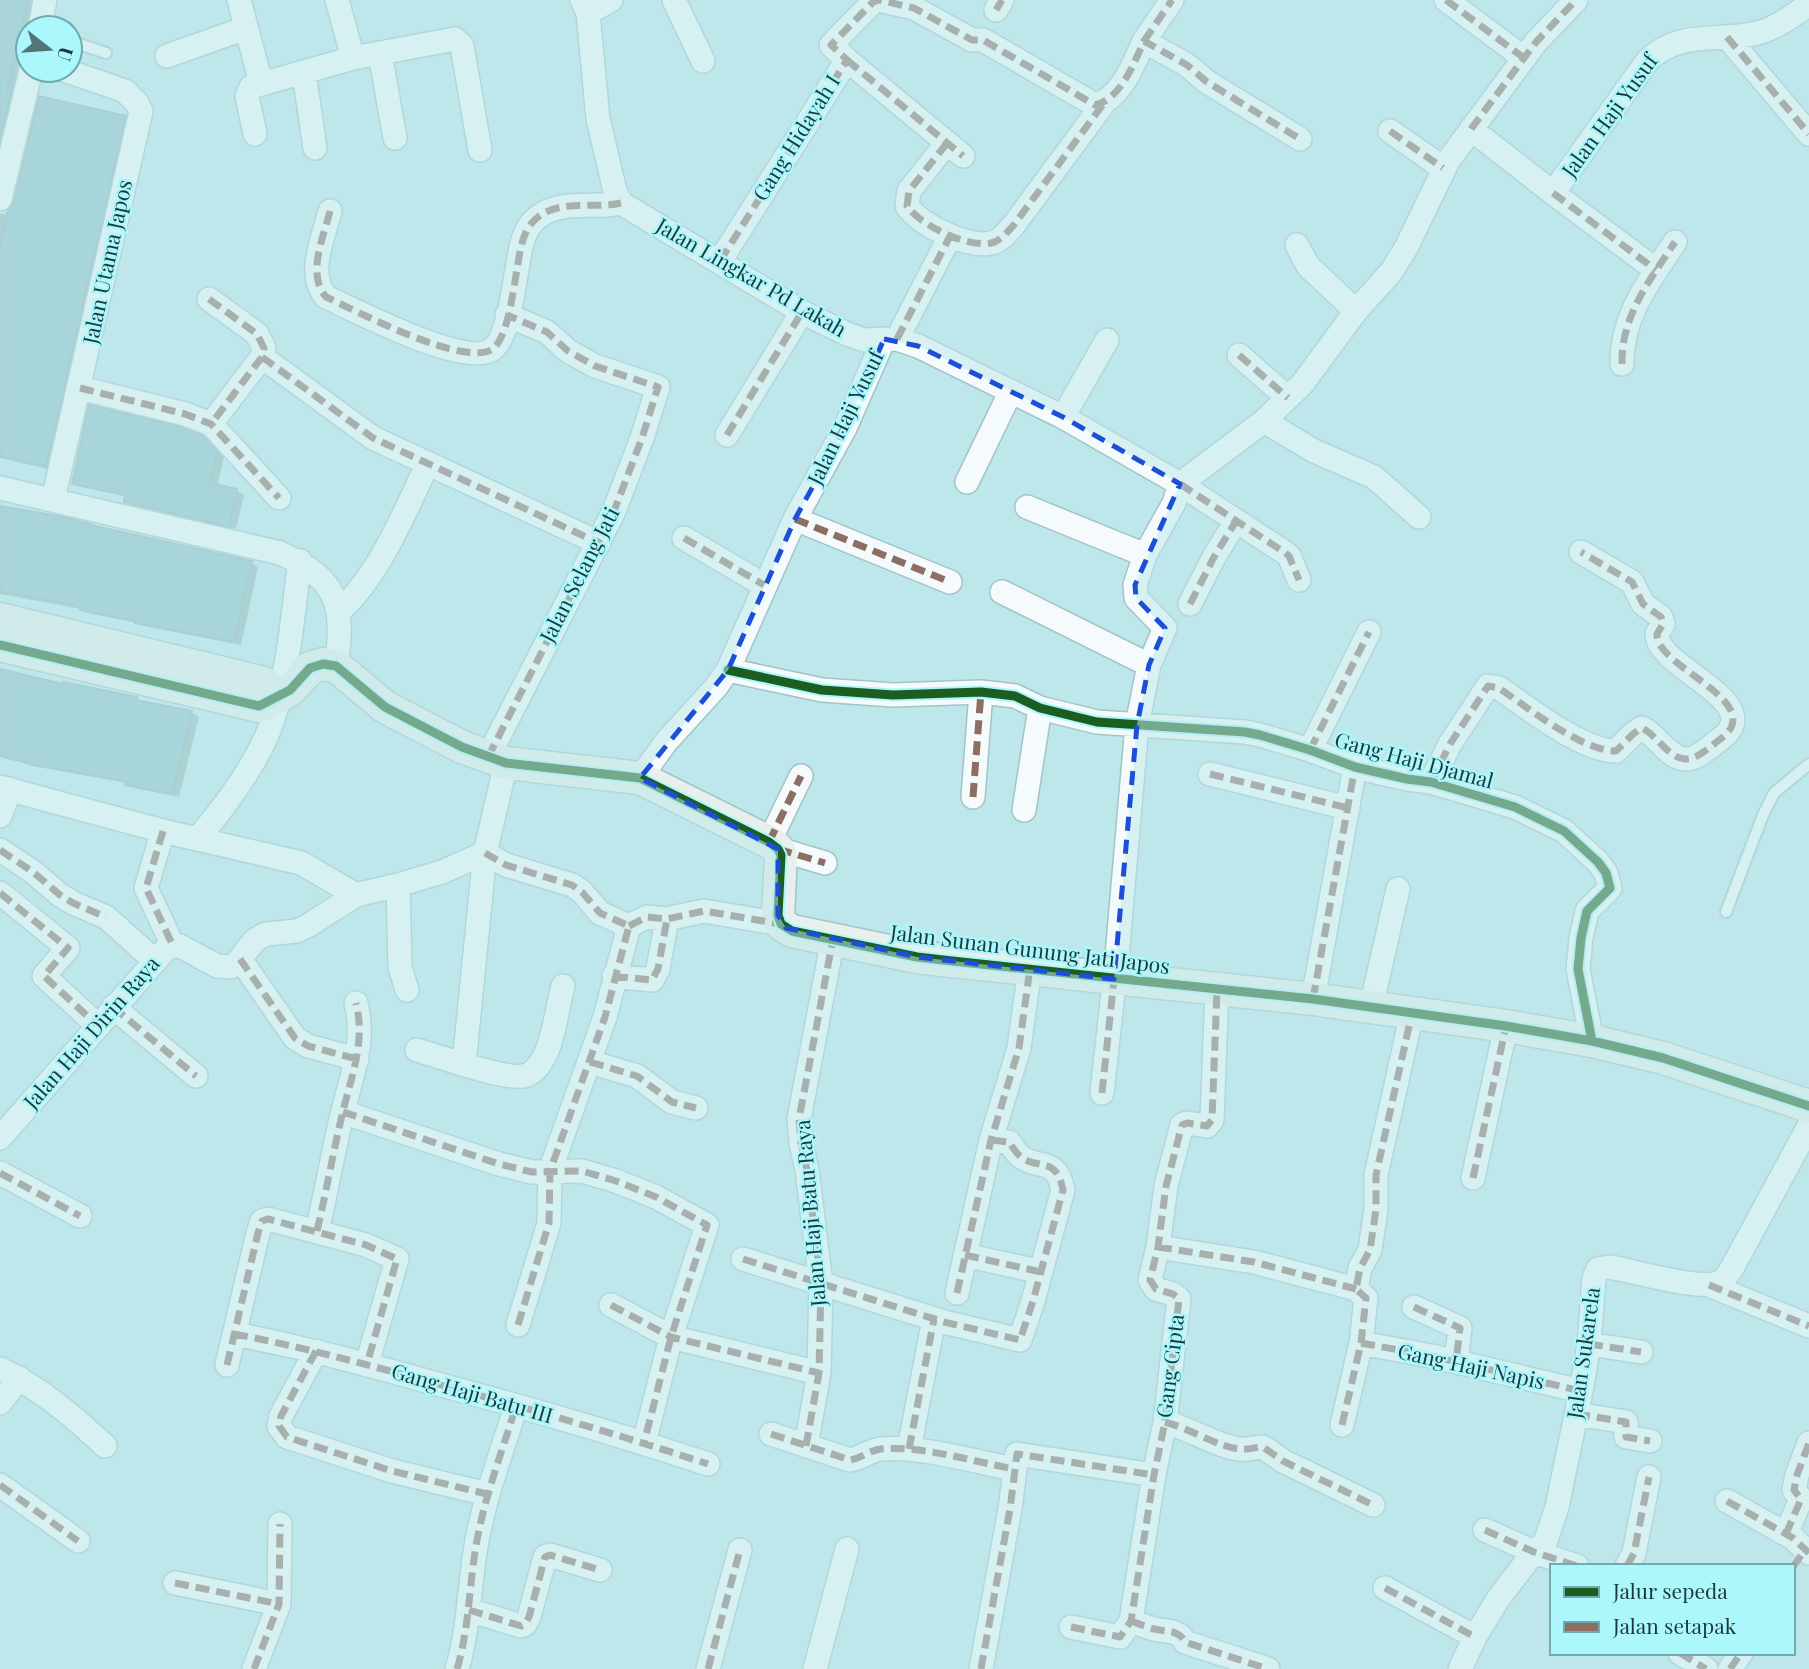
<svg xmlns="http://www.w3.org/2000/svg" width="1809" height="1669" viewBox="0 0 1809 1669" font-family="'Playfair Display',serif">
	<style>
		.shadow { fill: #0003 }
		.building { fill: #8dbfc8; stroke: #93b2b7; stroke-width: 2 }
		.lines { fill: none; stroke-linecap: round; stroke-linejoin: round }
		.lane-casing { stroke: #a2c4c6; stroke-width: 14 }
		.street-casing { stroke: #a2c4c6; stroke-width: 26 }
		.secondary-casing { stroke: #a2c4c6; stroke-width: 35 }
		.lane { stroke: #f5fbfc; stroke-width: 10 }
		.street { stroke: #f5fbfc; stroke-width: 23 }
		.secondary { stroke: #e8f0ee; stroke-width: 32 }
		.quiet { stroke: #8d6e63; stroke-width: 7; stroke-dasharray: 14 7; stroke-linecap: butt }
		.cycleway-casing { stroke: #abf7fc; stroke-width: 13 }
		.cycleway { stroke: #1b5e20; stroke-width: 9 }
		.marked { fill: none; stroke: #1d4ed8; stroke-width: 5; stroke-dasharray: 14 9; stroke-linejoin: round }
		.labels { text-anchor: middle; stroke-width: 5; stroke-linejoin: round; paint-order: stroke }
		.street-label { font-size: 21px; fill: #19393b; stroke: #abf7fc }
	</style>
	<rect width="100%" height="100%" fill="#bde7ea"/>
	<path class="shadow" d="M0,0H36L28,28L0,171Z
		M125,117L132,122L53,470L0,458V214H5L15,204Z
		M202,437L210,442L224,457L217,487L237,491L244,495L236,529L133,505L126,501L127,496L81,487L74,483Z
		M0,507L251,563L258,567L241,645L144,626L138,623L88,613L81,609L0,594Z
		M0,672L64,686L136,699L143,703L192,713L199,717L179,797L134,788L126,783L28,765L22,762L0,757Z"/>
	<path class="building" d="M0,0H28L8,89L12,90L0,139Z
		M39,96L126,116L46,467L0,456V244L8,210L14,202Z
		M89,405L181,427L203,436L217,451L210,483L237,489L229,527L124,502L125,495L72,484Z
		M0,506L64,517L91,524V525L252,561L234,642L135,623V621L80,610V607L46,599L0,592Z
		M0,669L63,684V682L137,697L136,700L192,711L172,794L125,785L126,781L39,766L0,756Z"/>
	<g class="lines">
		<defs>
			<path id="lane" d="M70,41L106,53
				M1726,912L1763,815L1774,793L1809,764"/>
			<path id="street" d="M239,0L261,83
				M582,0L588,13L598,119L615,191L621,203L802,312L847,334L864,340L897,339L918,346L1063,417L1180,484L1284,552L1289,556L1299,580
				M674,0L703,61
				M1446,0L1524,58
				M996,10L1002,0
				M588,13L611,0
				M40,28L45,0
				M1727,37L1809,134
				M1144,41L1172,0
				M380,53L395,138
				M167,56L246,28
				M353,58L455,39L462,46L480,150
				M847,60L963,156
				M304,73L315,148
				M1471,129L1553,193L1648,60C1682,29 1716,43 1757,33C1775,29 1794,15 1809,4
				M1390,131L1443,168
				M255,134L247,96L251,87L353,58L337,0
				M947,143L909,191L907,206C920,225 967,248 991,243C1001,241 1006,233 1013,226L1104,103
				M1553,193L1656,270
				M0,199L31,70
				M330,211C324,236 306,274 326,297C355,310 471,372 495,347C509,331 513,290 517,270C520,251 522,229 538,217C561,199 595,209 621,203
				M1297,245L1308,266L1356,311
				M720,261L847,60L831,45L873,2L879,0L914,8L972,40H983L1095,105C1121,99 1134,63 1144,41L1187,65L1207,82L1300,139
				M209,299L257,334L264,348L262,357L211,424
				M897,339L950,236
				M1239,355L1288,398
				M262,357L373,438L599,543
				M1622,364C1621,316 1650,280 1675,242
				M80,388L185,414L211,424L279,498
				M1063,417L1107,340
				M1264,421L1314,451L1374,477L1419,517
				M727,435L802,312
				M967,482L1010,393
				M1180,484L1264,421L1303,383L1356,311L1391,272L1406,248L1448,161L1536,42L1576,0
				M0,488L280,553C338,579 345,605 336,666
				M53,500L141,111L137,103L125,91L64,70
				M1027,507L1145,555
				M795,519L950,582
				M684,538L764,585
				M1002,592L1149,665
				M1190,604L1214,557L1236,521
				M338,612C379,577 405,511 428,463
				M728,670L822,690L893,695L981,692L1015,696L1040,708L1097,722L1245,732L1260,735L1310,750L1355,767L1407,779L1431,782L1515,807L1564,831L1598,862L1606,873L1610,888L1587,911L1581,938L1578,969L1592,1041
				M1310,750L1369,632
				M488,757L614,511L642,438L658,387L595,366L568,351L547,332L507,315
				M1210,774L1348,808
				M640,778L666,742L716,687L728,670L795,519L845,428L884,339
				M1431,782L1450,744L1488,686L1499,688C1528,708 1582,751 1616,751L1633,734L1642,728C1658,736 1668,758 1685,759C1695,760 1706,750 1714,744C1720,739 1730,733 1732,725C1743,693 1656,664 1657,634L1663,624L1661,617L1643,604L1632,582L1581,552
				M0,787L163,831L301,863L356,895
				M973,797L981,692
				M1024,810L1040,708
				M0,816L10,789
				M163,831L146,888L173,946
				M197,839C225,807 262,757 274,716C289,666 293,613 300,561
				M769,842L801,776
				M778,849L825,863
				M0,850L33,872L60,895L73,903L106,917L154,960
				M485,853L506,865L572,885L582,892L600,913L629,926
				M398,885L400,967L407,990
				M0,893L68,948L44,976L97,1025
				M629,926L647,917L667,919L704,911L781,924
				M240,959L295,1038L308,1046L357,1059
				M614,976L652,980L658,969L667,919
				M1313,999L1355,767
				M113,1007L196,1076
				M1371,1007L1398,889
				M417,1050C437,1056 506,1080 523,1076C532,1075 538,1067 543,1059C554,1041 557,1007 563,986
				M590,1062L637,1076L672,1102L696,1108
				M464,1064L485,853L506,763
				M1102,1093L1117,956L1137,725L1149,665L1165,628L1136,598L1135,585L1145,555L1174,503L1180,484
				M343,1112L499,1164L532,1172L582,1171L616,1181L656,1197L707,1225L671,1337L644,1443
				M0,1138L165,950L173,946H180L217,966L231,967L236,964L255,940L266,934L297,931L309,925L356,895L398,885L442,872L485,853
				M0,1173L80,1216
				M1473,1178L1506,1026
				M317,1231C326,1193 333,1153 342,1115C351,1077 366,1042 356,1003
				M1158,1247L1254,1262L1356,1289
				M965,1255L1041,1272
				M743,1259L944,1322L1020,1340L1033,1301L1063,1190C1056,1155 1038,1171 1020,1156C1016,1153 1012,1146 1009,1142L991,1140
				M1709,1285L1809,1326
				M957,1293L991,1140L1019,1048L1030,968
				M611,1305L671,1337L819,1373
				M1414,1307L1460,1328L1456,1362
				M518,1325L549,1223L550,1171L605,1017L629,926
				M234,1334C304,1347 372,1366 441,1385C531,1409 620,1435 708,1464
				M1361,1343L1431,1356L1581,1391
				M1589,1344L1641,1352
				M316,1351L281,1416L279,1426L287,1437L392,1471L487,1494
				M227,1365L258,1233L262,1221L268,1219L366,1245L397,1259L367,1364
				M0,1369C40,1388 73,1416 105,1446
				M0,1403L19,1378
				M1576,1414L1626,1422V1437L1650,1441
				M1165,1422C1188,1428 1221,1448 1240,1449C1248,1450 1255,1447 1263,1447L1283,1461L1373,1505
				M1342,1425L1361,1343L1366,1298L1356,1289L1360,1268L1370,1250L1376,1209V1175L1412,1013
				M771,1434L850,1460C862,1458 870,1450 881,1449C920,1445 975,1462 1014,1469
				M806,1446L819,1373L821,1284L807,1170L801,1143L799,1119L833,939
				M909,1449L934,1319
				M0,1485L78,1541
				M1727,1501L1793,1538L1809,1553
				M1485,1530L1534,1552L1577,1566
				M1786,1534L1801,1499L1794,1490L1797,1475L1809,1443
				M1627,1566L1634,1553L1649,1477
				M175,1583L279,1604
				M1385,1588L1475,1637
				M469,1610L521,1626L525,1624L529,1617L545,1557L550,1555L600,1570
				M1131,1621C1139,1624 1147,1627 1154,1629C1166,1632 1178,1629 1185,1642L1268,1669
				M1071,1627L1120,1637L1131,1621L1154,1475L1165,1422L1179,1299L1173,1294L1156,1289L1150,1280L1158,1247L1166,1186L1182,1125L1187,1123L1207,1126L1212,1120L1217,990
				M1680,1653L1706,1669
				M254,1669L279,1604L280,1524
				M457,1669C469,1629 469,1587 476,1546C484,1498 502,1452 516,1406
				M708,1669L740,1550
				M815,1669L847,1549
				M981,1669L1010,1509L1017,1454L1154,1475
				M1460,1669L1475,1637L1498,1599L1534,1552L1545,1543L1557,1507L1581,1391L1589,1344L1594,1278L1598,1269L1609,1267C1631,1270 1703,1292 1720,1282C1725,1279 1728,1274 1731,1270L1809,1126
				M1730,1669L1741,1653"/>
			<path id="secondary" d="M0,619L264,683L279,697
				M0,645L259,706L290,690L310,668L323,664L336,666L385,707L462,747L506,763L640,778L769,842L778,849L781,855L778,915L781,924L792,931L917,957L952,961L1313,999L1506,1026L1592,1041L1663,1058L1809,1106"/>
		</defs>
		<use href="#lane" class="lane-casing"/>
		<use href="#street" class="street-casing"/>
		<use href="#secondary" class="secondary-casing"/>
		<use href="#lane" class="lane"/>
		<use href="#street" class="street"/>
		<use href="#secondary" class="secondary"/>
		<path class="quiet" d="M1446,0L1524,58
			M996,10L1002,0
			M1727,37L1809,134
			M1144,41L1172,0
			M847,60L963,156
			M1471,129L1536,42L1576,0
			M1390,131L1443,168
			M947,143L909,191L907,206C920,225 967,248 991,243C1001,241 1006,233 1013,226L1104,103
			M1553,193L1656,270
			M330,211C324,236 306,274 326,297C355,310 471,372 495,347C509,331 513,290 517,270C520,251 522,229 538,217C561,199 595,209 621,203
			M720,261L847,60L831,45L873,2L879,0L914,8L972,40H983L1095,105C1121,99 1134,63 1144,41L1187,65L1207,82L1300,139
			M209,299L257,334L264,348L262,357L211,424
			M897,339L950,236
			M1239,355L1288,398
			M262,357L373,438L599,543
			M1622,364C1621,316 1650,280 1675,242
			M80,388L185,414L211,424L279,498
			M727,435L802,312
			M1180,484L1284,552L1289,556L1299,580
			M795,519L950,582
			M684,538L764,585
			M1190,604L1214,557L1236,521
			M1310,750L1369,632
			M488,757L614,511L642,438L658,387L595,366L568,351L547,332L507,315
			M1210,774L1348,808
			M1431,782L1450,744L1488,686L1499,688C1528,708 1582,751 1616,751L1633,734L1642,728C1658,736 1668,758 1685,759C1695,760 1706,750 1714,744C1720,739 1730,733 1732,725C1743,693 1656,664 1657,634L1663,624L1661,617L1643,604L1632,582L1581,552
			M973,797L981,692
			M163,831L146,888L173,946
			M769,842L801,776
			M778,849L825,863
			M0,850L33,872L60,895L73,903L106,917
			M485,853L506,865L572,885L582,892L600,913L629,926
			M0,893L68,948L44,976L97,1025
			M629,926L647,917L667,919L704,911L781,924
			M240,959L295,1038L308,1046L357,1059
			M614,976L652,980L658,969L667,919
			M1313,999L1355,767
			M113,1007L196,1076
			M590,1062L637,1076L672,1102L696,1108
			M1102,1093L1114,979
			M343,1112L499,1164L532,1172L582,1171L616,1181L656,1197L707,1225L671,1337L644,1443
			M0,1173L80,1216
			M1473,1178L1506,1026
			M317,1231C326,1193 333,1153 342,1115C351,1077 366,1042 356,1003
			M1158,1247L1254,1262L1356,1289
			M965,1255L1041,1272
			M743,1259L944,1322L1020,1340L1033,1301L1063,1190C1056,1155 1038,1171 1020,1156C1016,1153 1012,1146 1009,1142L991,1140
			M1709,1285L1809,1326
			M957,1293L991,1140L1019,1048L1030,968
			M611,1305L671,1337L819,1373
			M1414,1307L1460,1328L1456,1362
			M518,1325L549,1223L550,1171L605,1017L629,926
			M234,1334C304,1347 372,1366 441,1385C531,1409 620,1435 708,1464
			M1361,1343L1431,1356L1581,1391
			M1589,1344L1641,1352
			M316,1351L281,1416L279,1426L287,1437L392,1471L487,1494
			M227,1365L258,1233L262,1221L268,1219L366,1245L397,1259L367,1364
			M1576,1414L1626,1422V1437L1650,1441
			M1165,1422C1188,1428 1221,1448 1240,1449C1248,1450 1255,1447 1263,1447L1283,1461L1373,1505
			M1342,1425L1361,1343L1366,1298L1356,1289L1360,1268L1370,1250L1376,1209V1175L1412,1013
			M771,1434L850,1460C862,1458 870,1450 881,1449C920,1445 975,1462 1014,1469
			M806,1446L819,1373L821,1284L807,1170L801,1143L799,1119L833,939
			M909,1449L934,1319
			M0,1485L78,1541
			M1727,1501L1793,1538L1809,1553
			M1485,1530L1534,1552L1577,1566
			M1786,1534L1801,1499L1794,1490L1797,1475L1809,1443
			M1627,1566L1634,1553L1649,1477
			M1793,1567L1805,1550
			M175,1583L279,1604
			M1385,1588L1475,1637
			M469,1610L521,1626L525,1624L529,1617L545,1557L550,1555L600,1570
			M1131,1621C1139,1624 1147,1627 1154,1629C1166,1632 1178,1629 1185,1642L1268,1669
			M1071,1627L1120,1637L1131,1621L1154,1475L1165,1422L1179,1299L1173,1294L1156,1289L1150,1280L1158,1247L1166,1186L1182,1125L1187,1123L1207,1126L1212,1120L1217,990
			M1680,1653L1706,1669
			M254,1669L279,1604L280,1524
			M457,1669C469,1629 469,1587 476,1546C484,1498 502,1452 516,1406
			M708,1669L740,1550
			M981,1669L1010,1509L1017,1454L1154,1475
			M1730,1669L1741,1653"/>
		<defs>
			<path id="cycleway" d="M0,645L259,706L290,690L310,668L323,664L336,666L385,707L462,747L506,763L640,778L769,842L778,849L781,855L778,915L781,924L792,931L917,957L952,961L1313,999L1506,1026L1592,1041L1663,1058L1809,1106
				M728,670L822,690L893,695L981,692L1015,696L1040,708L1097,722L1245,732L1260,735L1310,750L1355,767L1407,779L1431,782L1515,807L1564,831L1598,862L1606,873L1610,888L1587,911L1581,938L1578,969L1592,1041"/>
		</defs>
		<use href="#cycleway" class="cycleway-casing"/>
		<use href="#cycleway" class="cycleway"/>
	</g>
	<path d="M0 0H1809V1669H0ZM884,339L918,346L1063,417L1180,484L1135,585L1136,598L1165,628L1149,665L1137,725L1114,979L917,957L786,928L778,915V849L640,778L728,670L795,519L845,428Z" fill="#bde7ea" fill-opacity=".55" fill-rule="evenodd"/>
	<path class="marked" d="M884,339L918,346L1063,417L1180,484L1135,585L1136,598L1165,628L1149,665L1137,725L1114,979L917,957L786,928L778,915V849L640,778L728,670L795,519L845,428Z"/>
	<g class="labels">
		<g class="street-label">
			<text transform="translate(1610 116) rotate(-54)" y="7">Jalan Haji Yusuf</text>
			<text transform="translate(797 138) rotate(-58)" y="7">Gang Hidayah I</text>
			<text transform="translate(108 262) rotate(-78)" y="7">Jalan Utama Japos</text>
			<text transform="translate(751 278) rotate(30)" y="7">Jalan Lingkar Pd Lakah</text>
			<text transform="translate(846 418) rotate(-64)" y="7">Jalan Haji Yusuf</text>
			<text transform="translate(580 575) rotate(-63)" y="7">Jalan Selang Jati</text>
			<text transform="translate(1414 761) rotate(15)" y="7">Gang Haji Djamal</text>
			<text transform="translate(1030 950) rotate(7)" y="7">Jalan Sunan Gunung Jati Japos</text>
			<text transform="translate(92 1033) rotate(-49)" y="7">Jalan Haji Dirin Raya</text>
			<text transform="translate(811 1213) rotate(-95)" y="7">Jalan Haji Batu Raya</text>
			<text transform="translate(1584 1353) rotate(-82)" y="7">Jalan Sukarela</text>
			<text transform="translate(1171 1366) rotate(-83)" y="7">Gang Cipta</text>
			<text transform="translate(1471 1367) rotate(12)" y="7">Gang Haji Napis</text>
			<text transform="translate(472 1394) rotate(16)" y="7">Gang Haji Batu III</text>
		</g>
	</g>
	<rect x="1550" y="1564" width="245" height="91" fill="#abf7fc" stroke="#71abaf" stroke-width="2"/>
	<rect x="1564" y="1587" width="35" height="10" fill="#1b5e20" stroke="#71abaf" stroke-width="2"/>
	<text x="1613" y="1599" font-size="21" fill="#19393b">Jalur sepeda</text>
	<rect x="1564" y="1622" width="35" height="10" fill="#8d6e63" stroke="#71abaf" stroke-width="2"/>
	<text x="1613" y="1634" font-size="21" fill="#19393b">Jalan setapak</text>
	<g transform="translate(49 49) rotate(107)"><circle r="33" fill="#abf7fc" stroke="#71abaf" stroke-width="2"/>
	<path d="M0-5L12 26L0 18L-12 26Z" fill="#527678"/>
	<text y="-10" font-size="19" font-weight="bold" text-anchor="middle" fill="#19393b">U</text>
	</g>
</svg>
